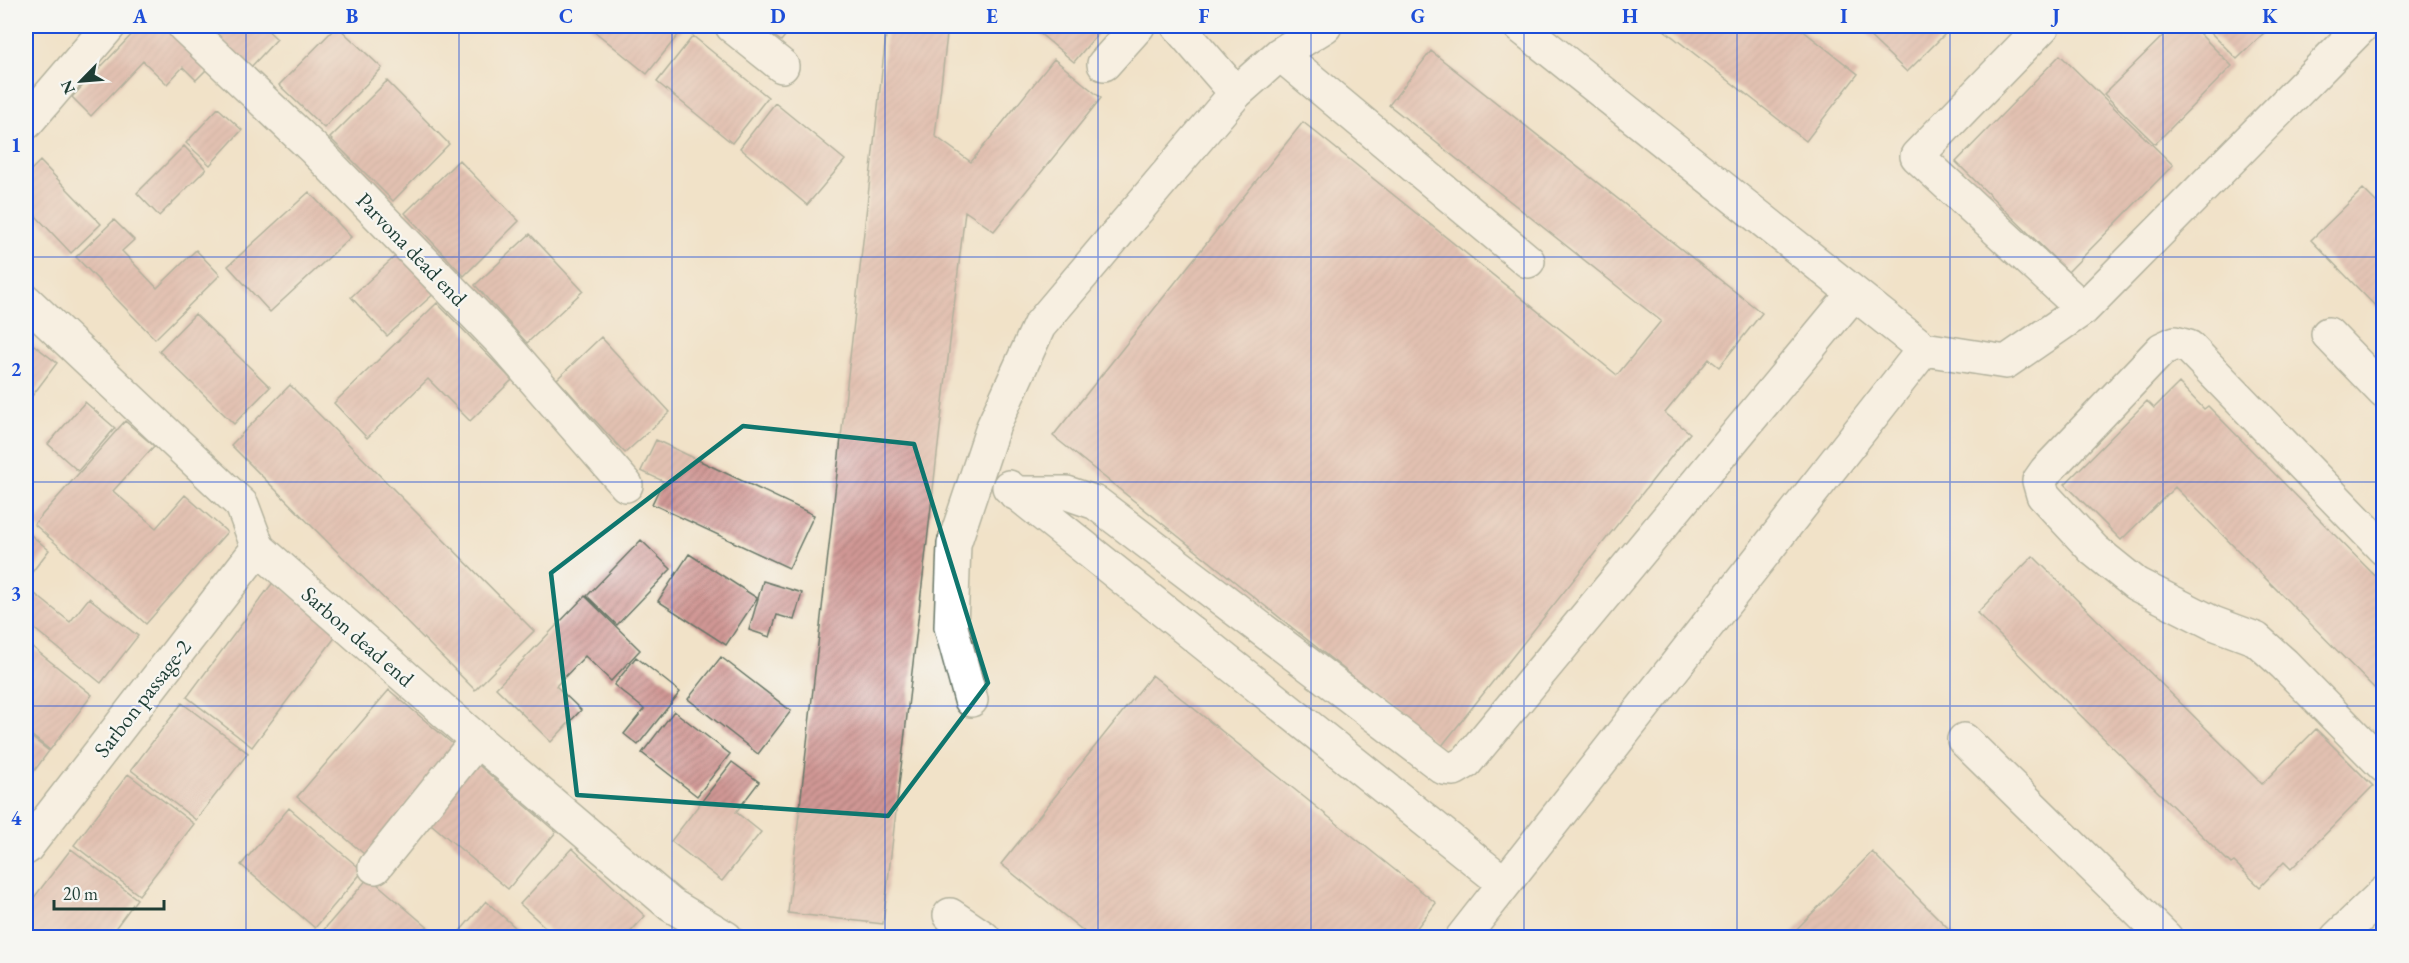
<svg xmlns="http://www.w3.org/2000/svg" width="2409" height="963" viewBox="0 0 2409 963" font-family="'EB Garamond',serif">
	<style>
		.building { fill: url(#building-hatch) }
		.lines { fill: none; stroke-linecap: round; stroke-linejoin: round }
		.minor-casing { stroke: #687768; stroke-width: 36 }
		.minor { stroke: #fff; stroke-width: 33 }
		.marked { fill: none; stroke: #0f766e; stroke-width: 4.5; stroke-linejoin: round }
		.grid { fill: none; stroke: #1d4ed8; stroke-width: 1.5; stroke-opacity: 0.55 }
		.labels { text-anchor: middle; stroke-width: 4.5; stroke-linejoin: round; paint-order: stroke }
		.street-label { font-size: 22px; fill: #1f3d34; stroke: #f6f6f2 }
		.neatline { fill: none; stroke: #1d4ed8; stroke-width: 2 }
		.grid-label { font-size: 20px; text-anchor: middle; font-weight: bold; fill: #1d4ed8 }
	</style>
	<defs>
		<pattern id="building-hatch" width="6" height="6" patternUnits="userSpaceOnUse" patternTransform="scale(1.5)"><rect width="6" height="6" fill="#d19895"/><path d="M-1 1l2-2M0 6l6-6M5 7l2-2" fill="none" stroke="#a97d7a"/></pattern>
	</defs>
	<rect width="100%" height="100%" fill="#f6f6f2"/>
	<filter id="ink" filterUnits="userSpaceOnUse"><feTurbulence type="fractalNoise" baseFrequency=".0167" numOctaves="2"/><feDisplacementMap in="SourceGraphic" scale="12" xChannelSelector="R" yChannelSelector="G"/><feConvolveMatrix kernelMatrix="1 2 1 2 8 2 1 2 1" color-interpolation-filters="sRGB"/></filter>
	<filter id="wash" filterUnits="userSpaceOnUse"><feTurbulence type="fractalNoise" baseFrequency=".008" numOctaves="4" result="noise"/><feDisplacementMap in="SourceGraphic" scale="24" xChannelSelector="R" yChannelSelector="G"/><feGaussianBlur stdDeviation="1.35" result="paint"/><feColorMatrix in="noise" values="0 0 0 0 0 0 0 0 0 0 0 0 0 0 0 0 0 1.4 0 .05"/><feComposite in="paint" operator="in"/></filter>
	<g filter="url(#wash)">
		<rect width="100%" height="100%" fill="#f1e2c8"/>
		<g id="blocks">
			<path class="building" d="M140,26H165L209,67L196,80L183,67L167,84L143,61L91,116L72,97Z
				M205,26H263L277,39L250,68Z
				M337,26L382,68L324,128L279,85Z
				M588,26H679L683,29L647,74Z
				M761,26H793L781,41Z
				M887,26H948L935,136L971,162L1054,59L1101,98L994,231L965,211L883,924L788,913Z
				M1031,26H1104L1074,62Z
				M1659,26H1797L1858,74L1806,141Z
				M1859,26H1953L1907,72Z
				M2173,26H2192L2232,66L2155,144L2104,94Z
				M2204,26H2264L2268,29L2237,59Z
				M693,36L768,97L732,143L657,82Z
				M1431,51L1762,313L1719,367L1709,359L1665,413L1690,433L1441,747L1053,436L1303,122L1617,375L1661,321L1389,105Z
				M2060,55L2173,165L2068,272L1956,162Z
				M387,81L449,144L393,201L330,138Z
				M775,103L845,160L807,205L740,148Z
				M218,108L242,130L210,165L186,143Z
				M184,146L206,169L159,216L137,193Z
				M459,160L519,221L464,276L405,213Z
				M40,161L101,224L71,253L35,215L26,224V175Z
				M2363,189L2384,210V315L2311,240Z
				M309,192L351,237L270,312L228,266Z
				M114,220L134,240L122,251L157,288L196,250L220,275L155,339L76,257Z
				M530,234L583,291L527,343L475,285Z
				M402,250L438,290L387,336L351,297Z
				M437,303L512,380L470,421L428,379L367,438L334,403Z
				M195,314L270,387L234,424L159,351Z
				M601,337L670,412L625,453L557,379Z
				M26,339L57,363L26,404Z
				M2179,383L2204,409L2208,406L2384,585V698L2175,487L2121,540L2065,484L2147,401L2154,408Z
				M290,385L534,631L475,690L231,445Z
				M85,402L115,428L78,471L48,444Z
				M125,421L154,446L113,491L156,528L185,495L227,532L146,624L34,524Z
				M656,440L814,515L789,568L652,504L663,481L641,471Z
				M26,531L49,550L26,580Z
				M641,540L671,569L617,625L587,596Z
				M689,554L757,598L726,645L658,601Z
				M2033,556L2262,784L2316,729L2373,786L2291,869L2284,862L2260,887L2234,862L2231,864L1977,613Z
				M274,581L340,631L252,747L187,697Z
				M763,581L802,593L794,620L777,615L770,637L749,630Z
				M35,594L70,622L89,598L138,636L101,683L26,622V606Z
				M585,596L640,650L611,681L585,656L556,686L581,710L551,742L496,688Z
				M26,642L92,695L50,750L26,731Z
				M636,657L680,692L638,745L624,734L644,709L614,685Z
				M721,657L791,711L758,754L688,699Z
				M1152,675L1436,903L1409,938H1092L1001,864Z
				M389,690L461,751L370,859L297,797Z
				M182,703L248,753L196,820L131,770Z
				M674,711L730,754L697,796L642,753Z
				M26,733L49,751L26,782Z
				M474,761L556,832L508,889L425,819Z
				M732,762L759,782L736,812L761,832L722,881L671,841Z
				M128,774L194,824L139,895L74,845Z
				M289,808L363,871L315,928L241,865Z
				M572,848L645,916L625,938H557L520,904Z
				M71,849L137,899L108,938H26V908Z
				M1872,852L1958,938H1788Z
				M369,877L432,931L427,938H326L321,933Z
				M486,901L527,938H454Z"/>
		</g>
	</g>
	<g filter="url(#ink)">
		<use href="#blocks" fill-opacity="0" stroke="#687768" stroke-width="1.5"/>
		<g class="lines">
			<defs>
				<path id="minor" d="M184,26L314,149L501,341L626,485
					M732,26L782,66
					M1178,26L1236,93
					M1520,26L1924,349
					M2043,26L1917,156L2083,309L2362,26
					M1280,54L1528,261
					M1104,64L1138,26
					M26,123L109,26
					M26,301L242,505L258,548L477,740L671,905L726,938
					M2328,334L2384,392
					M1009,487L1504,883
					M1015,493H1067L1096,503L1444,768L1454,769L1466,762L1854,293
					M2384,549L2189,347L2175,343L2162,349L2046,471L2039,481L2043,495L2094,550L2136,584L2213,623L2256,639L2284,664L2384,766
					M971,700L951,627L954,544L993,427L1039,326L1236,93L1280,54L1325,26
					M1964,740L2166,938
					M26,848L258,548
					M375,867L477,740
					M950,915L984,938
					M1462,938L1924,349L2006,362L2083,309
					M2337,938L2384,893"/>
			</defs>
			<use href="#minor" class="minor-casing"/>
			<use href="#minor" class="minor"/>
		</g>
	</g>
	<path d="M0 0H2409V963H0ZM743,426L914,444L988,683L888,816L577,795L551,573Z" fill="#f1e2c8" fill-opacity=".55" fill-rule="evenodd"/>
	<path class="marked" d="M743,426L914,444L988,683L888,816L577,795L551,573Z"/>
	<path class="grid" d="M246,26V938M459,26V938M672,26V938M885,26V938M1098,26V938M1311,26V938M1524,26V938M1737,26V938M1950,26V938M2163,26V938M26,257H2384M26,482H2384M26,706H2384"/>
	<g class="labels">
		<g class="street-label">
			<text transform="translate(412 249) rotate(46)" y="8">Parvona dead end</text>
			<text transform="translate(358 636) rotate(41)" y="8">Sarbon dead end</text>
			<text transform="translate(142 698) rotate(-52)" y="8">Sarbon passage-2</text>
		</g>
	</g>
	<rect width="2409" height="963" fill="none" stroke="#f6f6f2" stroke-width="66"/>
	<g transform="translate(81 81) rotate(245)" stroke="#f6f6f2" stroke-width="4.5" paint-order="stroke">
	<path d="M0-4.5L10 22L0 15L-10 22Z" fill="#1f3d34"/>
	<text y="-9" font-size="16" font-weight="bold" text-anchor="middle" fill="#1f3d34">N</text>
	</g>
	<path d="M54 900v9h110v-9" fill="none" stroke="#1f3d34" stroke-width="3"/>
	<text x="63" y="900" font-size="18" fill="#1f3d34" stroke="#f6f6f2" stroke-width="4.5" paint-order="stroke">20 m</text>
	<rect x="33" y="33" width="2343" height="897" class="neatline"/>
	<g class="grid-label">
		<text x="140" y="23">A</text>
		<text x="352" y="23">B</text>
		<text x="566" y="23">C</text>
		<text x="778" y="23">D</text>
		<text x="992" y="23">E</text>
		<text x="1204" y="23">F</text>
		<text x="1418" y="23">G</text>
		<text x="1630" y="23">H</text>
		<text x="1844" y="23">I</text>
		<text x="2056" y="23">J</text>
		<text x="2270" y="23">K</text>
		<text x="16" y="152">1</text>
		<text x="16" y="376">2</text>
		<text x="16" y="600">3</text>
		<text x="16" y="825">4</text>
	</g>
</svg>
